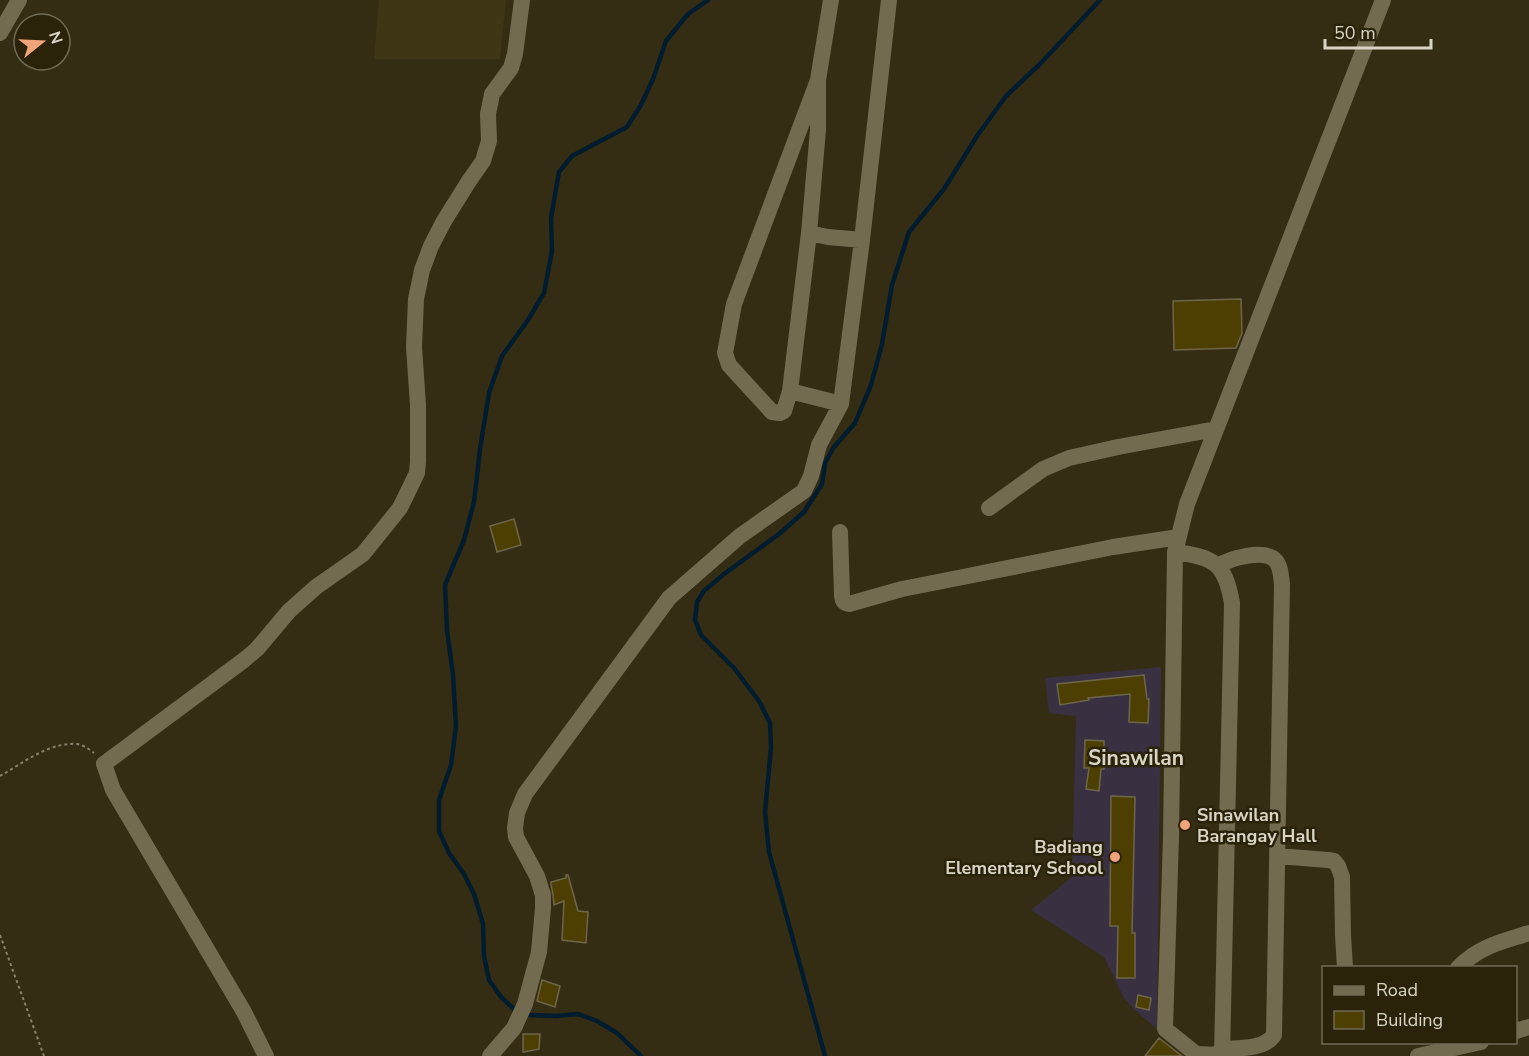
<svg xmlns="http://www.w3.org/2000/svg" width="1529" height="1056" viewBox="0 0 1529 1056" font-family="'Nunito Sans',sans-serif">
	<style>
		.built { fill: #3f3615 }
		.education { fill: #393141 }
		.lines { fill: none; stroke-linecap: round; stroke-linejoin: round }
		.stream { stroke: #001c2e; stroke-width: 4.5 }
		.building { fill: #4d3f01; stroke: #6d664b; stroke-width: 1.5 }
		.path { stroke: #87826e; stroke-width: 2; stroke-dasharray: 3 3; stroke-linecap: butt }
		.minor { stroke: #726b50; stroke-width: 16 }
		.poi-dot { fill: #f0a279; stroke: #2a230a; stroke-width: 2 }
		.labels { text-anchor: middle; stroke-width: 5; stroke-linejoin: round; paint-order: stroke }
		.poi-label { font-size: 18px; font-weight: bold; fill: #d9d5c6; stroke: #2a230a; text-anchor: start }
		.quarter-label { font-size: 21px; font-weight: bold; fill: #d9d5c6; stroke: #2a230a }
	</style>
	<rect width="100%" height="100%" fill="#342d14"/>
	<path class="built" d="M379,0H506L500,59H374Z"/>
	<path class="education" d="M1161,667L1157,1029L1136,1011L1124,998L1104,957L1031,910L1072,877L1076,716L1049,713L1045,678Z"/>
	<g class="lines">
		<path class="stream" d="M516,1011L501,997L489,980L484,956L483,924L474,894L464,874L449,853L439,831V800L451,765L456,726L453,675L447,630L445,585L464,540L474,502L480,449L489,393L502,356L528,320L544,293L552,251L551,218L559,172L572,156L627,127L641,105L653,79L666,41L688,14L708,0
			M529,1015L556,1016L578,1014L597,1021L617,1033L641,1056
			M825,1056L769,852L765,812L771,748L770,723L759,701L734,668L701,635L695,620L697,602L704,591L724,574L779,534L804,512L822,484L825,463L834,447L855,423L871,385L882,344L892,285L909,232L944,189L977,136L1006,96L1040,64L1100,0"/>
	</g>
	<path class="building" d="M1241,299L1242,333L1236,348L1174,350L1173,301Z
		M514,519L521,545L497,552L490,526Z
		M1144,675L1147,699H1149L1148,723L1129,722L1130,694L1088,698L1089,700L1060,705L1057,684Z
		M1085,740L1104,741V769H1101L1099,791L1086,789L1089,768H1084Z
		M1111,796L1135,797L1132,933H1135V978H1117L1118,926H1110Z
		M566,875H568L578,911L588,912L586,943L562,940L564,901L554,905L553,895L551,884V882L566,878Z
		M542,980L560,986L555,1007L537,1001Z
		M1138,995L1151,998L1149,1010L1136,1007Z
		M523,1034H540L539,1049L523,1052Z
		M1159,1038L1182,1056H1145Z"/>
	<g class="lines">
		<path class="path" d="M0,776C23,763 49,742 77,744C83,745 89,749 94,753
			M0,935L44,1056"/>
		<path class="minor" d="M0,33L19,0
			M818,80V130L809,233L790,391L784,411L780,413L772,412L729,365L725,353L734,304L818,80L831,0
			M809,233L828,237L862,240
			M790,391L841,404
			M989,508L1043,469L1069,458L1118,447L1216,429
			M840,532L842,595C842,600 844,603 849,604L902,589L963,577L1113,547L1179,537
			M1175,552L1171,837L1165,1029L1196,1054L1222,1055
			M1218,566C1230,558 1264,549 1275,560C1281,566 1281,577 1282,584L1274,1035C1264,1050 1238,1048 1221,1049
			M1278,856L1328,860L1334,861L1338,866L1342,877L1343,935L1345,968
			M1458,968C1479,946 1502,942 1529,933
			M1516,1031L1529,1027
			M266,1056L244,1012L113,790L104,764L244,660L257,649L289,611L316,587L363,554L400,508L417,473L418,461V405L414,347L416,299L422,270L431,246L444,221L469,181L483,161L489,141L488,114L492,94L511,68L515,54L522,0
			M490,1056L514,1028L525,1004L539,952L543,908V895L537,876L516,837L515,828L517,813L525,794L669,598L740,536L804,491L811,476L819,445L841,404L862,240L889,0
			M1222,1056L1232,603C1225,563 1214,557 1175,552L1187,504L1383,0
			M1418,1056L1481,1042"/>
	</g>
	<g class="poi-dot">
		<circle cx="1185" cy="825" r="6"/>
		<circle cx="1115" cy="857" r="6"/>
	</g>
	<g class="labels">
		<g class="poi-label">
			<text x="1197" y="821">Sinawilan<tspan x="1197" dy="21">Barangay Hall</tspan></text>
			<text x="1103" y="853" text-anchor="end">Badiang<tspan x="1103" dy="21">Elementary School</tspan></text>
		</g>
		<g class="quarter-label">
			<text x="1136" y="765">Sinawilan</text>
		</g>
	</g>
	<rect x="1322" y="966" width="195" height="78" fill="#2a230a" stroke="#706a55" stroke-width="1.5"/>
	<rect x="1334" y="986" width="30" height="9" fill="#726b50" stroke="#706a55" stroke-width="1.5"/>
	<text x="1376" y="996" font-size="18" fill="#d9d5c6">Road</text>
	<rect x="1334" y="1011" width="30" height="18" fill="#4d3f01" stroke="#706a55" stroke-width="1.5"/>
	<text x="1376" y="1026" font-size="18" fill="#d9d5c6">Building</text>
	<g transform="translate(42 42) rotate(72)"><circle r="28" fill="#2a230a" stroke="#706a55" stroke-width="1.5"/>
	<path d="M0-4.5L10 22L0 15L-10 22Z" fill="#f0a279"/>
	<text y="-9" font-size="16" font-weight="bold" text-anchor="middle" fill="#d9d5c6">N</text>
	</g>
	<path d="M1325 39v9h106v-9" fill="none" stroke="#d9d5c6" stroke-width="3"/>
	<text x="1334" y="39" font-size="18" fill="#d9d5c6" stroke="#2a230a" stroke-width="4.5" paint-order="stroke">50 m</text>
</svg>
